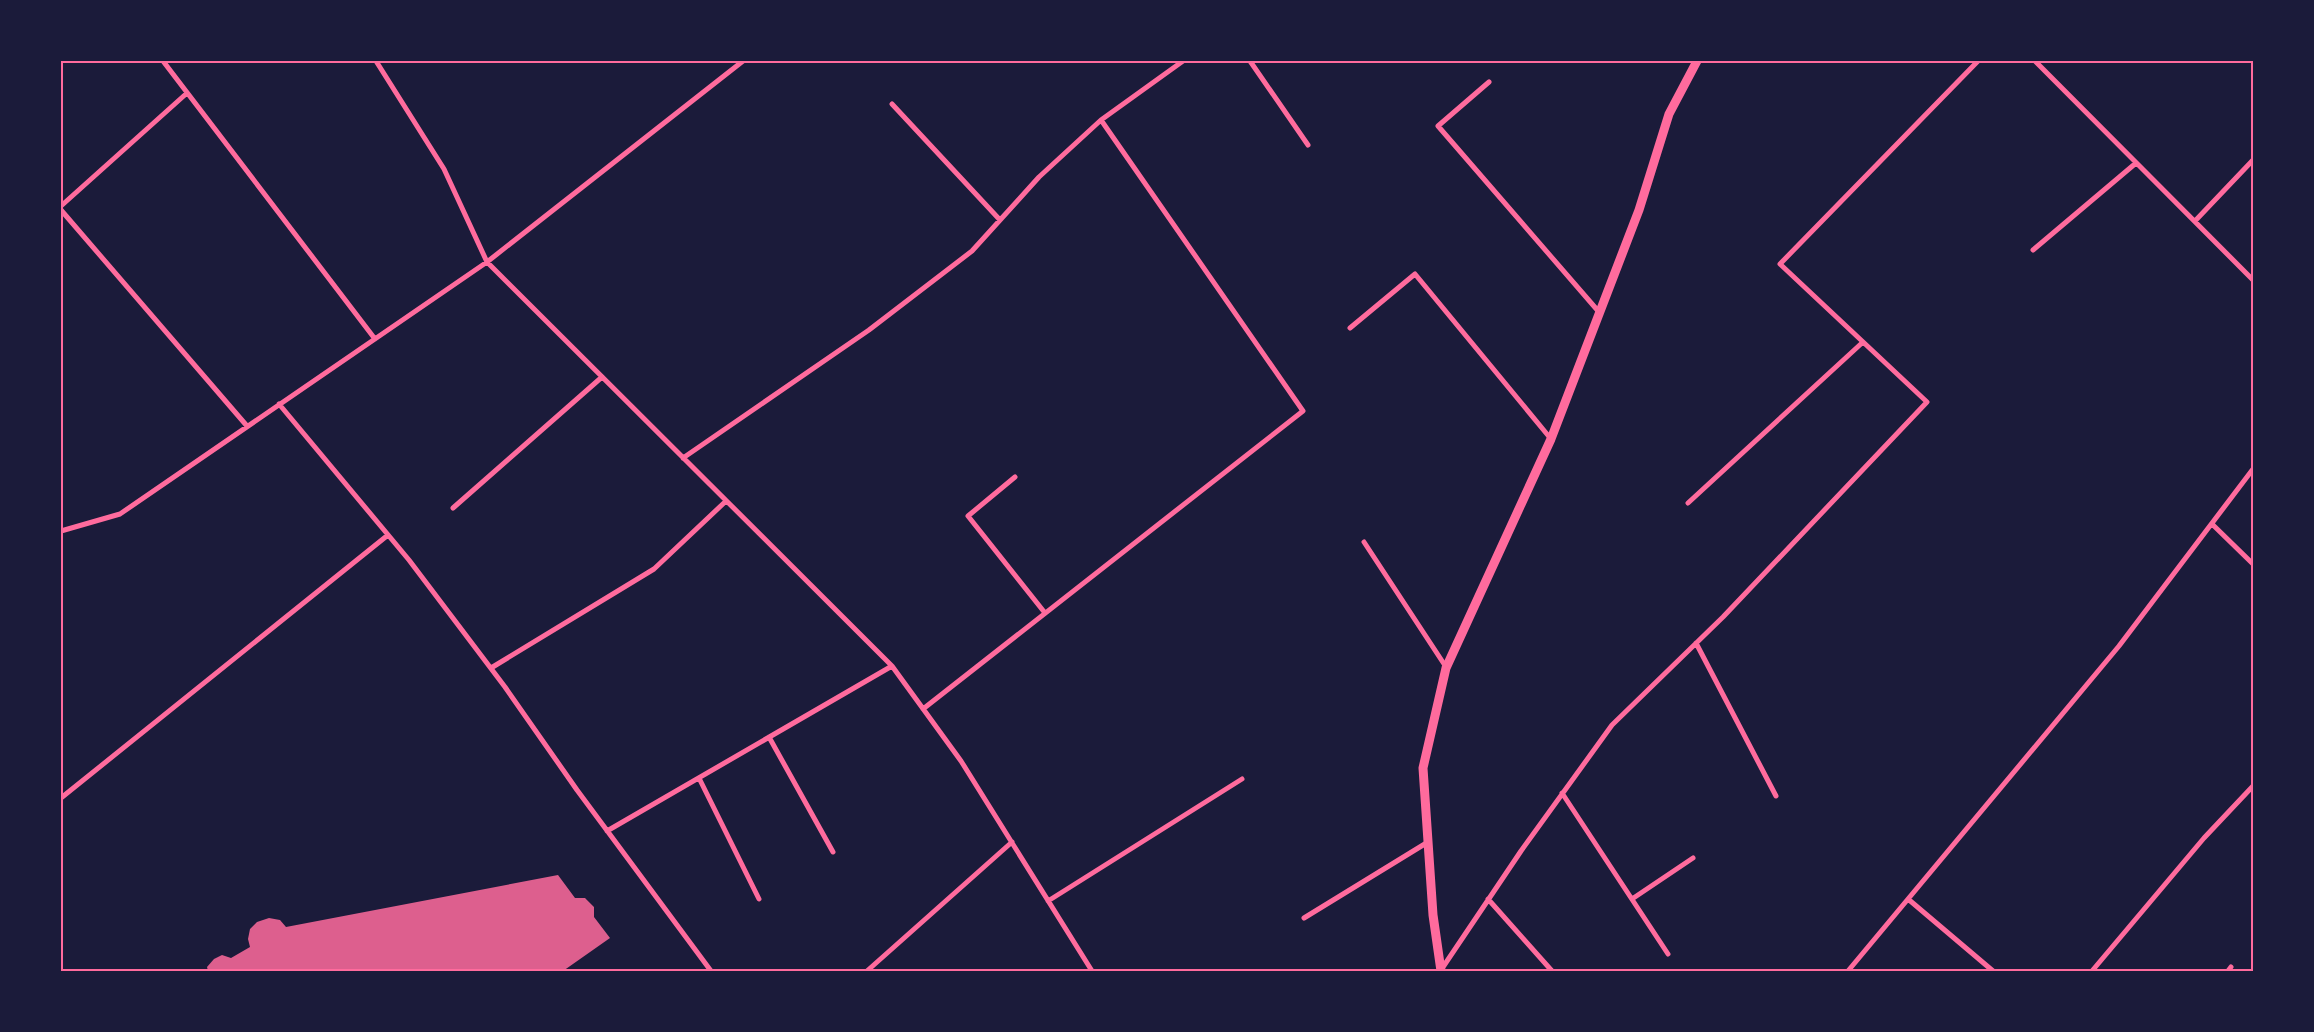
<svg xmlns="http://www.w3.org/2000/svg" width="2314" height="1032" viewBox="0 0 2314 1032" font-family="'Noto Serif',serif">
	<style>
		.building { fill: #dd5f8e }
		.lines { fill: none; stroke-linecap: round; stroke-linejoin: round }
		.minor { stroke: #ff6b9d; stroke-width: 5 }
		.tertiary { stroke: #ff6b9d; stroke-width: 9 }
		.neatline { fill: none; stroke: #ff6b9d; stroke-width: 2 }
	</style>
	<rect width="100%" height="100%" fill="#1b1b3a"/>
	<path class="building" d="M558,875L575,898H585L594,907V917L610,938L563,971H208L207,967L214,959L222,955L231,958L250,947L248,939L250,929L257,922L269,918L280,920L286,927Z"/>
	<g class="lines">
		<path class="minor" d="M163,61L375,339
			M376,61L444,169L487,262L892,666L961,761L1092,971
			M1250,61L1308,145
			M2035,61L2253,280
			M1489,82L1438,126L1599,312
			M892,104L1000,220
			M61,206L187,93
			M61,210L247,426
			M2195,221L2253,160
			M2033,250L2136,163
			M1350,328L1415,274L1551,439
			M279,404L409,560L505,687L577,790L711,971
			M683,458L869,330L972,251L1039,177L1101,120L1183,61
			M1015,477L968,516L1045,613
			M1688,503L1863,342
			M453,508L602,377
			M2212,524L2253,564
			M61,531L120,514L487,262L743,61
			M1364,542L1446,667
			M1696,643L1776,796
			M491,668L654,569L726,501
			M923,709L1303,411L1101,120
			M769,737L833,852
			M699,778L759,899
			M1562,793L1668,954
			M61,798L388,535
			M607,831L892,666
			M1488,899L1552,971
			M1632,899L1693,858
			M1908,899L1993,971
			M1048,901L1242,779
			M1304,918L1428,842
			M1441,970L1521,851L1612,725L1723,617L1927,402L1780,264L1978,61
			M867,971L1012,842
			M1848,971L2119,646L2253,469
			M2092,971L2204,838L2253,786
			M2228,971L2231,967"/>
		<path class="tertiary" d="M1441,971L1433,915L1423,768L1446,668L1551,439L1639,210L1669,114L1697,61"/>
	</g>
	<rect width="2314" height="1032" fill="none" stroke="#1b1b3a" stroke-width="125"/>
	<rect x="62" y="62" width="2190" height="908" class="neatline"/>
</svg>
